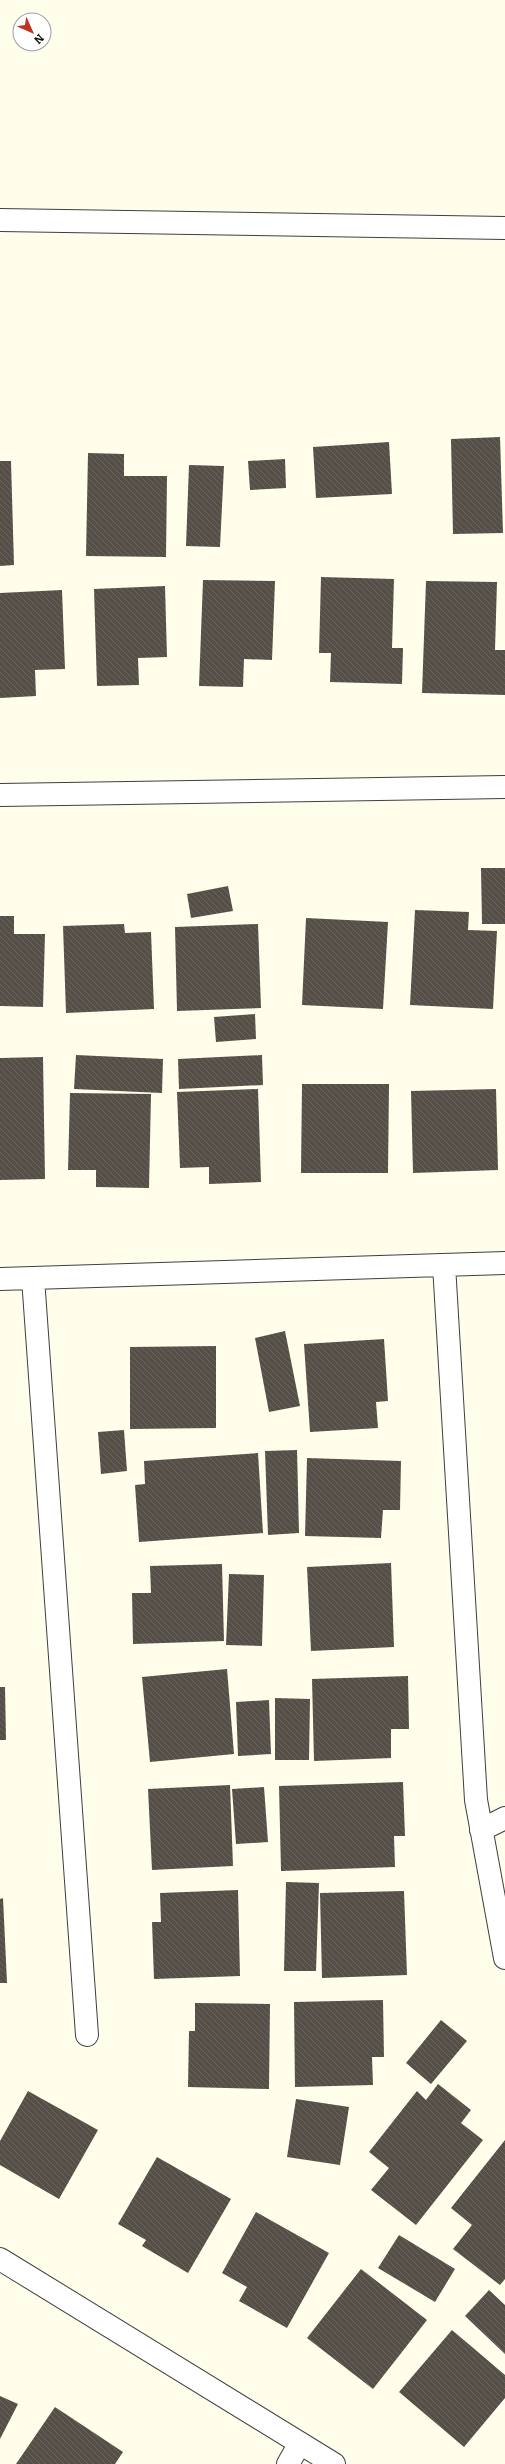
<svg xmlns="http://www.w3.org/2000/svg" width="505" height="2464" viewBox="0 0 505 2464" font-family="Bitter,serif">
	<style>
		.building { fill: url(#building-back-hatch) }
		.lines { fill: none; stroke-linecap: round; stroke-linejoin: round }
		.street-casing { stroke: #3f3f3f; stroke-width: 24 }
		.street { stroke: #fff; stroke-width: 22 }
	</style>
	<defs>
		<pattern id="building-back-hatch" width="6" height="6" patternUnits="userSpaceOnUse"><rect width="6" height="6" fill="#554f48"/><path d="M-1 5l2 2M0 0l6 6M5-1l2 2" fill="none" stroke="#68645e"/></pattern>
	</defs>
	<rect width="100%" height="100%" fill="#fffeeb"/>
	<path class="building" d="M500,437L503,533L453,534L451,439Z
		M389,442L392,494L316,498L313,447Z
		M88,453L124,454V476H167L166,557L86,556Z
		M285,459L286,488L250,490L248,461Z
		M0,461H11L14,565L0,566Z
		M189,465L224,466L220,547L186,546Z
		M321,577L394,579L392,648H403L402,684L330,682L331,653H319Z
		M203,580L275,581L272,660L244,659L243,687L199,686Z
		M426,581L497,582L495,650H505V695L422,693Z
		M165,586L167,657L138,658L139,685L97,686L94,589Z
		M62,590L65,669L35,670L36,696L0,698V593Z
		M481,868H505V924H482Z
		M228,886L233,911L191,918L187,894Z
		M415,910L469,912L468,930L497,931L493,1009L410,1005Z
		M0,916H14V934H45L43,1007L0,1006Z
		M306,918L388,922L383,1009L302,1005Z
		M124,924L125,933L151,932L154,1009L66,1013L63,926Z
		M258,924L261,1008L177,1011L175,927Z
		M255,1014L256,1039L216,1042L214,1017Z
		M76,1055L163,1059L162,1093L74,1089Z
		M262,1055L263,1085L179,1089L178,1059Z
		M43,1057L45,1179L0,1180V1058Z
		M302,1084H389L388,1173H301Z
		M258,1089L261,1182L209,1184V1167L180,1168L177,1092Z
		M496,1089L498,1170L413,1173L411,1091Z
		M70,1093L151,1094L149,1188L96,1187V1170H68Z
		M285,1331L300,1406L269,1412L255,1338Z
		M384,1339L388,1401L376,1402L378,1428L310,1432L304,1344Z
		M216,1346V1428L130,1429V1347Z
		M124,1430L127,1471L101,1474L98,1432Z
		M297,1450L299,1533L268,1535L265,1451Z
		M258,1453L263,1533L139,1542L135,1485L145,1484L144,1461Z
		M307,1458L401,1461L400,1510H383L381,1538L305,1536Z
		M391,1563L394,1647L311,1651L307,1567Z
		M222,1564L224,1641L133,1644L132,1593H151L150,1566Z
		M229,1574L264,1575L262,1646L226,1645Z
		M227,1669L234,1754L150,1762L142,1677Z
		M408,1676L409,1729H391V1758L314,1761L312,1679Z
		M0,1687H5L6,1740H0Z
		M275,1698L310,1699L309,1760H275Z
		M269,1700L271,1754L238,1756L236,1702Z
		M403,1782L405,1836H394L395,1867L281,1871L279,1786Z
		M230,1785L233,1866L152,1870L148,1789Z
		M264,1787L268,1842L236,1844L232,1789Z
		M286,1882L319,1883L316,1971H284Z
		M238,1890L240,1976L154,1979L152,1922H161L160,1893Z
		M404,1891L407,1975L322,1978L320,1893Z
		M3,1898L7,1983H0V1899Z
		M383,2000L384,2057H372L373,2085L295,2087L294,2002Z
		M195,2003L270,2004L269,2089L188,2087L189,2031H195Z
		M441,2020L467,2041L431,2084L406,2063Z
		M438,2084L471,2110L461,2123L483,2140L416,2225L371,2190L389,2168L369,2152L417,2091L426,2100Z
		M28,2091L98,2130L59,2199L0,2165V2141Z
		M296,2099L349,2107L340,2165L287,2157Z
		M505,2140V2279L500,2285L453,2249L472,2225L451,2208Z
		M157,2157L231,2199L188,2273L142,2246L146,2240L118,2224Z
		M256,2212L329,2253L287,2328L239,2301L247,2287L222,2273Z
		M399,2235L455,2269L435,2302L378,2268Z
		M361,2269L427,2320L373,2389L307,2338Z
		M489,2290L505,2305V2354L465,2316Z
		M452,2330L505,2375V2398L464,2447L399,2392Z
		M0,2396L18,2404L0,2439Z
		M55,2407L123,2452L115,2464H16Z"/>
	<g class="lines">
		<defs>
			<path id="street" d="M0,220L505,228
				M0,795L505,787
				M444,1265L476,1800L505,1958
				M33,1278L87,2035
				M0,1279L505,1263
				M481,1830L505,1818
				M0,2259L334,2464
				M288,2464L300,2443"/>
		</defs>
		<use href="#street" class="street-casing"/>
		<use href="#street" class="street"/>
	</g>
	<g transform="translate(32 32) rotate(135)"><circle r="19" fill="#ffffff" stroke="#9e9e9e"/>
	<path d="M0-3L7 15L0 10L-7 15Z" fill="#be3322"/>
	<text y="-6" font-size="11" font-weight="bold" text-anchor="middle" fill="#0c0c0c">N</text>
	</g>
</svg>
